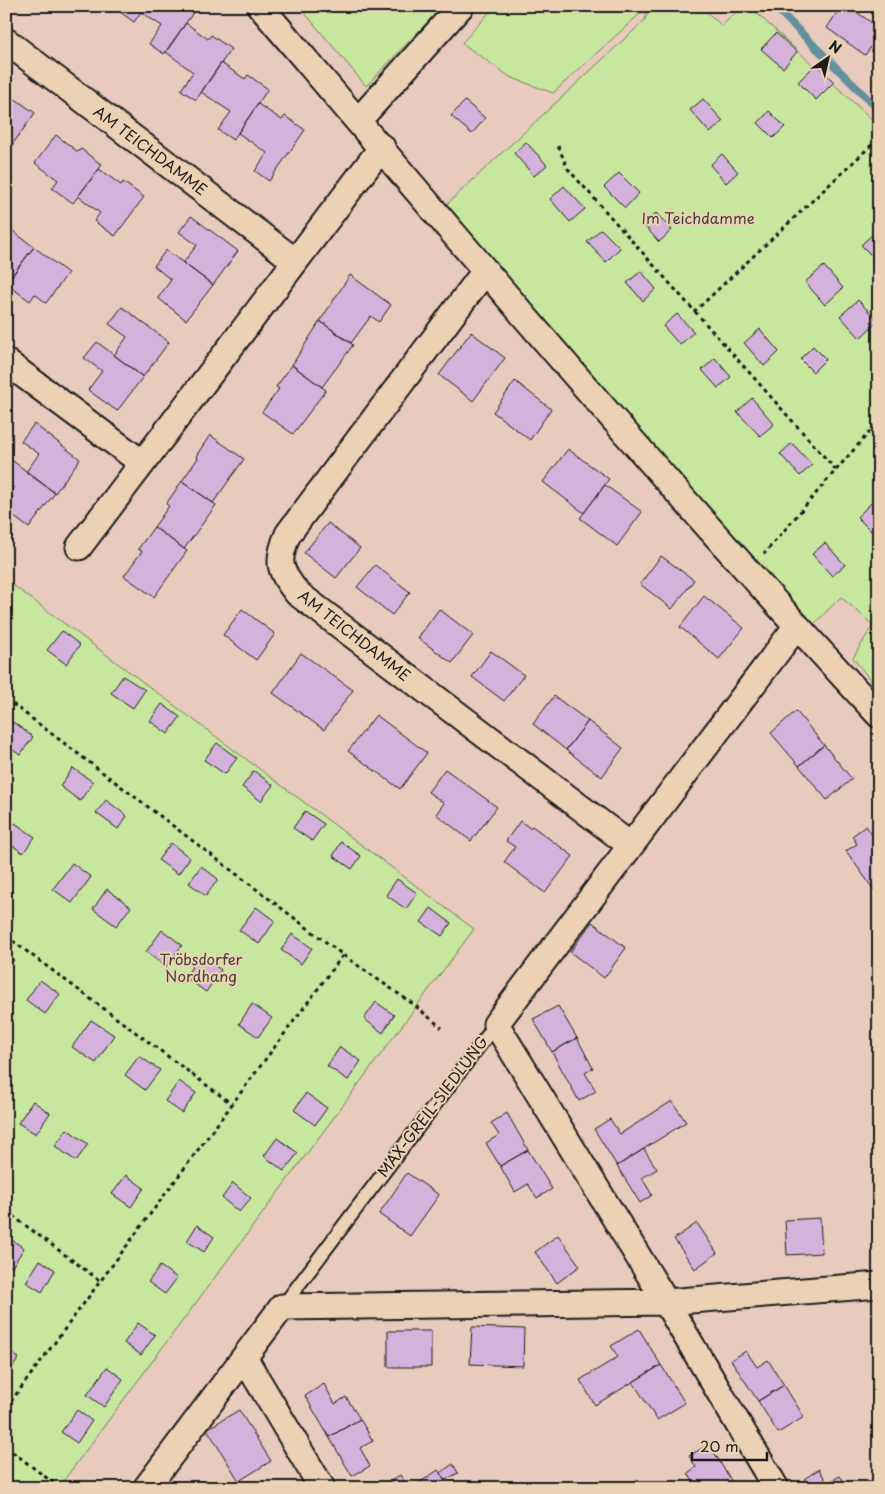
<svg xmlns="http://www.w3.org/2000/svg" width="885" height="1494" viewBox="0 0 885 1494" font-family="'Playpen Sans',sans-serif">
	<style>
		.green { fill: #c7e79f; stroke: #72825e }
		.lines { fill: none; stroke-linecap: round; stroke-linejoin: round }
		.stream { stroke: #63909e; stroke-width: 8 }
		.building { fill: #d4b2dc; stroke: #1c1c1c }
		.service-casing { stroke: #1c1c1c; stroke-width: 16 }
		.minor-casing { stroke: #1c1c1c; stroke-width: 29 }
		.path { stroke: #1c1c1c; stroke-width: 3; stroke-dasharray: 4 4; stroke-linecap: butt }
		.service { stroke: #edd1b4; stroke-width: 12 }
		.minor { stroke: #edd1b4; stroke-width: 25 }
		.labels { text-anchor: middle; stroke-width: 4; stroke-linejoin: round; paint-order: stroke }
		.street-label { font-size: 15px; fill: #1c1c1c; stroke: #edd1b4 }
		.park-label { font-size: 15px; fill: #3e4536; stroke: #edd1b4 }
	</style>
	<rect width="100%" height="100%" fill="#e8cbbc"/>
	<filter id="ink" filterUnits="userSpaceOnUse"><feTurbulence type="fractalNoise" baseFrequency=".02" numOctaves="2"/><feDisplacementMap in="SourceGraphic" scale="10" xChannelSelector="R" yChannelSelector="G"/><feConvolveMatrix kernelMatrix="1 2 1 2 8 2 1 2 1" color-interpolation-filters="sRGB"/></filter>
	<g filter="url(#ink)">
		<path class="green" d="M299,6H443L366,86Z
			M495,6H641L645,9L553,93L510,77L462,43Z
			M649,6H700L722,26L742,6H749L879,126V691L853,658L873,625L841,597L811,627L446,205L645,20Z
			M6,580L474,929L58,1488H6Z"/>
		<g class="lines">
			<path class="stream" d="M774,6L879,110"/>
		</g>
		<path class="building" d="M123,6H145L134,22L120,12Z
			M145,6L197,7L164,54L149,44L162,26L141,12Z
			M841,6H848L879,28V36L865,55L827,28Z
			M186,23L208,39L211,35L231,49L196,100L181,90L193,72L166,52Z
			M776,33L797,52L783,68L761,49Z
			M221,63L245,79L248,75L268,89L233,140L218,130L231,112L201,92Z
			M816,64L834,82L816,100L798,82Z
			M6,96L12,100L14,98L35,113L7,152Z
			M703,99L723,121L710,133L690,110Z
			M465,101L485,118L472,134L451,116Z
			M258,104L282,120L285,116L305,130L269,181L255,171L267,153L238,133Z
			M769,111L785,127L773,138L758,123Z
			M56,135L78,152L81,149L102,165L73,203L52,188L58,180L35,163Z
			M526,142L547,165L534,176L514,153Z
			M722,154L738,172L726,183L710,165Z
			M99,169L121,185L123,182L144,197L115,236L94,221L100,213L78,196Z
			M619,173L639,193L625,208L604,187Z
			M564,186L585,209L570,222L550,199Z
			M656,213L672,230L659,242L643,224Z
			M191,216L238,251L213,285L183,263L197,245L179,232Z
			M6,226L34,247L6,283Z
			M601,229L620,248L606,262L587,242Z
			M875,232L879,236V254L874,258L861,245Z
			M34,247L68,273L46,303L35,294L30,301L6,284Z
			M166,250L213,285L186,320L158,298L171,280L154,266Z
			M824,266L843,288L825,305L805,282Z
			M641,271L656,289L643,301L627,283Z
			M350,275L391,305L379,322L371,316L351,343L320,321Z
			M858,300L878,321L860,338L840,316Z
			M122,307L169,342L143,377L114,355L127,337L109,324Z
			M677,314L694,332L680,345L663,326Z
			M320,321L353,345L322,387L292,365Z
			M760,329L779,352L764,366L744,343Z
			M471,332L505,358L473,401L439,375Z
			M97,342L143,377L117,411L88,390L102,371L84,358Z
			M813,346L826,359L813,372L800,359Z
			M715,358L731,377L718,388L702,370Z
			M292,365L326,390L293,434L262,412L279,389L276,387Z
			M515,381L551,409L530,440L493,412Z
			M752,398L774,424L760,436L737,412Z
			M34,424L80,459L55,493L26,472L39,454L21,441Z
			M210,435L244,459L213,503L182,481L198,458L196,456Z
			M792,443L812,465L800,476L780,454Z
			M568,449L609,479L584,513L543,482Z
			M9,458L55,493L29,528L6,511V498L14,488L6,483V461Z
			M182,481L216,505L184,549L154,527L169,506L166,504Z
			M605,485L642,512L617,546L580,518Z
			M874,500L879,505V531L875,535L857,517Z
			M328,523L360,548L336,578L304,553Z
			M154,527L187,551L154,597L124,576L142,551L138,549Z
			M825,543L845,565L832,576L812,554Z
			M661,556L694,580L672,609L640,584Z
			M375,565L410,592L392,615L357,587Z
			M704,596L744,628L719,659L680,627Z
			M242,609L275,634L256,660L223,635Z
			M439,609L473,635L452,663L418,638Z
			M62,631L80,645L66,664L47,650Z
			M491,651L524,675L504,701L472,677Z
			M301,653L353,690L324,730L273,693Z
			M123,676L145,690L133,708L111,693Z
			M554,696L588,721L566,750L533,724Z
			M162,704L180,717L168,734L150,721Z
			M796,711L824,745L799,766L771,733Z
			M376,715L427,753L400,789L348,751Z
			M588,721L623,748L602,777L566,750Z
			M13,722L33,737L20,755L6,745V731Z
			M217,743L237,758L225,774L204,760Z
			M824,745L852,779L827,800L799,766Z
			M73,768L93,782L80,801L60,786Z
			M445,769L497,807L471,841L436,814L444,803L428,792Z
			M254,771L273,785L261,801L242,787Z
			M106,800L127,816L118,829L96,813Z
			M305,811L324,824L312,841L293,828Z
			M520,821L530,828L532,826L573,856L545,893L504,862L515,847L506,841Z
			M15,823L35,837L23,853L6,841V834Z
			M866,826L879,845V887L874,890L846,851L857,844L852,836Z
			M341,842L361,856L352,869L333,856Z
			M171,843L190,858L178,874L158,860Z
			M72,863L91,877L72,903L53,889Z
			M201,866L218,879L206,896L189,883Z
			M397,879L417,893L406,909L386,895Z
			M107,889L131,907L116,926L93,909Z
			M256,907L275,921L259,944L239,930Z
			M431,908L451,923L442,936L421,922Z
			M592,922L626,948L604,978L570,952Z
			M162,930L182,945L166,967L146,952Z
			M292,934L312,948L301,964L281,950Z
			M6,953L14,960L6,970Z
			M200,955L221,970L206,992L185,977Z
			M40,980L60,994L45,1014L26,1000Z
			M376,1002L394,1015L383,1033L364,1019Z
			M252,1004L272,1018L258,1037L239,1024Z
			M558,1006L577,1038L552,1052L533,1019Z
			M91,1020L114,1035L96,1063L72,1047Z
			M577,1038L593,1068L585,1073L596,1091L579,1101L552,1052Z
			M340,1047L361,1061L348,1080L327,1066Z
			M139,1056L160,1070L145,1090L125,1075Z
			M179,1081L196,1093L182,1113L165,1101Z
			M306,1093L327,1108L315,1125L294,1110Z
			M33,1101L50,1113L36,1134L18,1123Z
			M672,1101L686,1122L617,1166L594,1129L610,1119L620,1134Z
			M507,1113L528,1150L500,1166L486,1143L499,1135L491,1123Z
			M67,1129L88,1144L76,1161L55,1146Z
			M277,1138L298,1153L284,1171L264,1156Z
			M644,1149L657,1169L642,1178L652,1195L640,1203L617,1166Z
			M528,1150L552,1189L537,1198L528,1184L515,1192L500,1166Z
			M407,1173L439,1195L410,1236L379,1214Z
			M126,1175L144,1188L131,1207L112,1194Z
			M233,1183L251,1198L239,1212L222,1198Z
			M820,1218L822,1253L787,1255L785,1220Z
			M697,1223L717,1253L695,1269L674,1239Z
			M197,1225L214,1237L204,1252L187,1241Z
			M558,1235L580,1266L557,1283L535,1252Z
			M6,1236L24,1248L12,1267L6,1263Z
			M40,1260L55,1270L42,1292L26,1282Z
			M160,1266L177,1278L165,1294L148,1282Z
			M138,1323L155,1335L141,1355L124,1343Z
			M472,1327L524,1329L523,1366L470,1364Z
			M639,1329L661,1365L595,1405L580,1380L618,1357L611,1346Z
			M388,1331H431V1367H388Z
			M6,1349L19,1358L7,1375L6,1374Z
			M746,1351L757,1367L768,1360L784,1385L758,1401L731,1360Z
			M661,1365L685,1403L657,1420L633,1382Z
			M107,1367L123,1379L104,1407L87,1395Z
			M324,1384L335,1404L346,1397L360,1419L329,1437L305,1396Z
			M784,1385L804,1417L778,1433L758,1401Z
			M77,1410L92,1421L77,1443L61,1432Z
			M239,1410L271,1461L239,1481L207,1429Z
			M360,1419L373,1441L360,1448L370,1466L352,1476L329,1437Z
			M709,1444L732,1482L723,1488H697L688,1473L696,1467L689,1456Z
			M453,1464L458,1473L445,1480L440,1473Z
			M819,1469L827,1483L840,1476L848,1488H810L804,1479Z
			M438,1470L445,1480L434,1488H417L416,1485Z
			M400,1475L407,1486L405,1488H380Z
			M732,1482L736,1488H723Z"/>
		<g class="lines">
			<defs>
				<path id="service" d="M282,1307L496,1024"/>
				<path id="minor" d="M260,6C463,245 665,485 879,715
					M6,41L295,261
					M358,121L461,6
					M485,271L288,534C276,562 279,570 297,593L630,845
					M6,362L141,462
					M79,547L382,147
					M245,1359L322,1488
					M146,1488L282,1307L666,1302L879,1285
					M776,1488L666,1302L496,1024L796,627"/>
			</defs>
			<use href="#service" class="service-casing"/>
			<use href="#minor" class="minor-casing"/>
			<path class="path" d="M558,146L568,169L836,470L764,554
				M694,312L879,138
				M836,470L879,421
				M6,699L343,955L413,1004L442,1028
				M6,936L232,1104
				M6,1211L99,1280
				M6,1408L343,955
				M6,1447L60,1488"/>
			<use href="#service" class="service"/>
			<use href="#minor" class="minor"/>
		</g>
	</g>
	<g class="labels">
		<g class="street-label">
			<text transform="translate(150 151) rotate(37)" y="5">AM TEICHDAMME</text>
			<text transform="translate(354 636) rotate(38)" y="5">AM TEICHDAMME</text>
			<text transform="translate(433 1107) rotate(-53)" y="5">MAX-GREIL-SIEDLUNG</text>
		</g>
		<g class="park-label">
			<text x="698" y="224">Im Teichdamme</text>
			<text x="201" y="965">Tröbsdorfer<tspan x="201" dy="17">Nordhang</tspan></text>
		</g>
	</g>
	<rect width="885" height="1494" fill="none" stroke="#edd1b4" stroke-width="25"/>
	<rect x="12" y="12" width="860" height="1469" fill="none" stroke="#1c1c1c" stroke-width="2" filter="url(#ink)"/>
	<g transform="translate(828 58) rotate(34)" stroke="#edd1b4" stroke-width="4" paint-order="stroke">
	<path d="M0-4L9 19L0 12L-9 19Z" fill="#1c1c1c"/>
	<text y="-8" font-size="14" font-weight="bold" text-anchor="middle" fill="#1c1c1c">N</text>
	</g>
	<path d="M692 1452v8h75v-8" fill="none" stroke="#1c1c1c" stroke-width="2.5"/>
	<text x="700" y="1452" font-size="15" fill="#1c1c1c" stroke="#edd1b4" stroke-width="4" paint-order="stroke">20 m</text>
</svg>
